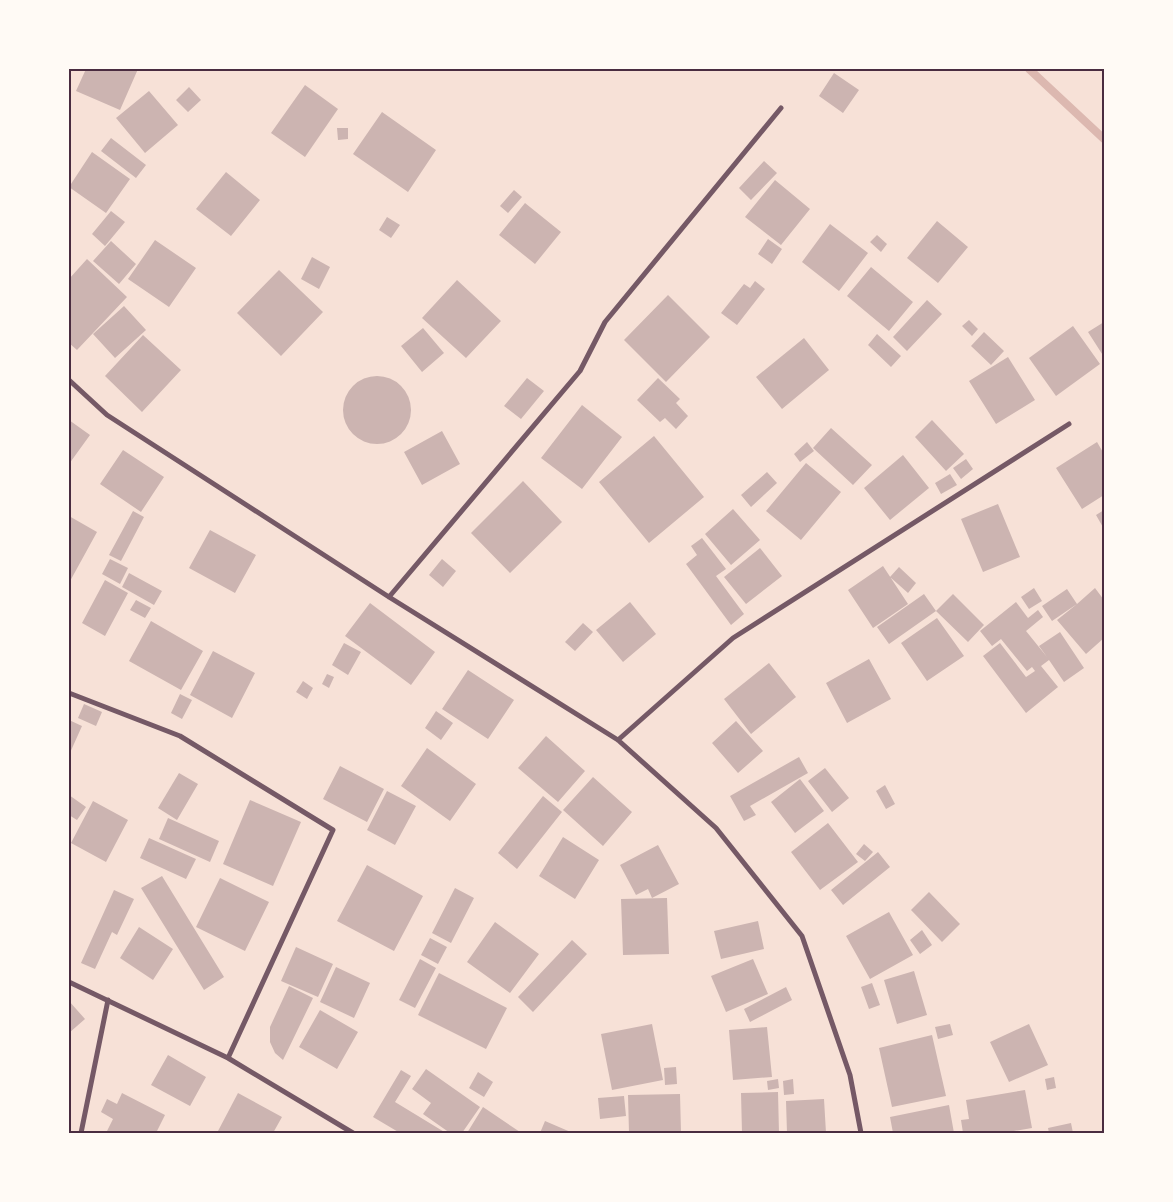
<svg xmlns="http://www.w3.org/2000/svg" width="1173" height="1202" viewBox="0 0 1173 1202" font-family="'DM Sans',sans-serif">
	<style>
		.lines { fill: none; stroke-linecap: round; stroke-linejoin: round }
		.stream { stroke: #dcb8b0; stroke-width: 8 }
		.building { fill: #ccb4b1 }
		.minor { stroke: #755966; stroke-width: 5 }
		.neatline { fill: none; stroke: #4a2c40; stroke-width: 2 }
	</style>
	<rect width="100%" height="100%" fill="#f7e1d7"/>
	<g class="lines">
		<path class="stream" d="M1029,69L1104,139"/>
	</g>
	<path class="building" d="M86,69H138L120,110L76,91Z
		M834,73L859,90L843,113L819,96Z
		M305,85L338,109L305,157L271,133Z
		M189,87L201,100L188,112L176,100Z
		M149,91L178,125L145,153L116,118Z
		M382,112L436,150L408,192L353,154Z
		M337,128H348V139L338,140Z
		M111,138L146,165L136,178L101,151Z
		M92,152L130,179L106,213L69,187Z
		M764,161L777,173L751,200L739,188Z
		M226,172L260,200L231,236L196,209Z
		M775,180L810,209L781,245L745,217Z
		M514,190L522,197L508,213L500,206Z
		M525,203L561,232L535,264L499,235Z
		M111,211L125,222L105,246L92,234Z
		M387,217L400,225L391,238L379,230Z
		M937,221L968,247L938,283L907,258Z
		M830,224L868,253L839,291L802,262Z
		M877,235L887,244L881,252L870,242Z
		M768,239L782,249L772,264L758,254Z
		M155,240L196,268L169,307L128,279Z
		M111,241L136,264L119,284L93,261Z
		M312,257L330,267L319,289L301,279Z
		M87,259L127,297L77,350L69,343V279Z
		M871,267L913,302L889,331L847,296Z
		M279,270L323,312L281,356L237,313Z
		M457,280L501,321L466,358L422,318Z
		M755,281L765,289L737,325L721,313L744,284L750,288Z
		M668,295L710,337L666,382L624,340Z
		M927,300L942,314L907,351L893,337Z
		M124,306L146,330L115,358L93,334Z
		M969,320L978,329L972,336L962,326Z
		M1104,322V357L1088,332Z
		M1073,326L1100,364L1056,396L1029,358Z
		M423,328L444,353L422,372L401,346Z
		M984,332L1004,351L991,365L971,346Z
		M877,334L901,356L891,367L868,345Z
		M143,335L181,370L142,412L105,376Z
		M804,338L829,370L782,409L756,377Z
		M1008,357L1035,400L996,424L969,381Z
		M343 410a34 34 0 1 1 68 0a34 34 0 1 1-68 0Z
		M527,378L544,391L521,419L504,406Z
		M658,378L680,399L676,403L688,416L676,429L665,418L660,422L637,400Z
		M582,405L622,437L582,489L541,458Z
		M69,420L90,435L69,464Z
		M932,420L964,454L946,471L915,437Z
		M831,428L872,465L853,485L813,448Z
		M442,431L460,464L422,485L404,452Z
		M654,436L704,497L649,543L599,482Z
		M807,442L814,451L800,462L794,454Z
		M1097,442L1104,454V495L1082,509L1056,468Z
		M123,450L164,477L141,512L100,484Z
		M903,455L929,488L890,520L864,488Z
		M966,459L973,469L961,479L953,468Z
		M806,463L841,492L801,540L766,511Z
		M767,472L777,483L751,507L741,495Z
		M950,474L957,485L941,494L935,483Z
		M523,481L562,522L510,573L471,533Z
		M998,504L1020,557L983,572L961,519Z
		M733,509L760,540L731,565L705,534Z
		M1104,510V529L1096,515Z
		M133,511L144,517L121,561L109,555Z
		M69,516L97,532L69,583Z
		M210,530L256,555L235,593L189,568Z
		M702,538L726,569L716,576L744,614L731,625L686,564L697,555L691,546Z
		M760,548L782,576L746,604L724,577Z
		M110,559L128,568L120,584L102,574Z
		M442,559L456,571L443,587L429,575Z
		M883,566L908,604L873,628L848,590Z
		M899,567L916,583L908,593L890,577Z
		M129,573L162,591L154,605L122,587Z
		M105,580L128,593L105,636L82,623Z
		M1034,588L1042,601L1029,609L1021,597Z
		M1095,588L1104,600V638L1086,654L1057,620L1077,604L1052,621L1042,606L1067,589L1077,604Z
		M924,594L936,611L889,644L877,627Z
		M953,594L984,625L968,642L936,611Z
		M136,600L151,608L145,618L130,610Z
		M630,602L656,634L623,662L596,630Z
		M1016,602L1028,618L1038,610L1043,617L1026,631L1047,657L1039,646L1060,632L1084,668L1064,682L1049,660L1041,666L1058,687L1026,713L983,656L1000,643L1026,677L1035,671L1032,667L1027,671L1001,639L992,646L980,631Z
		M370,603L435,652L411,685L345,636Z
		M937,618L964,656L927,681L901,643Z
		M151,621L203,651L181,690L129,661Z
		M583,623L593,632L575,651L565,642Z
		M344,643L361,652L348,675L332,665Z
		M213,651L255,673L232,718L190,695Z
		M869,659L891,699L847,723L826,683Z
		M769,663L796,697L751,734L724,699Z
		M468,670L514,700L488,739L442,709Z
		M327,674L334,677L329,688L322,684Z
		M303,681L313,688L307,699L296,692Z
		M180,694L192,700L182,719L171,713Z
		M84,704L102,712L96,726L78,718Z
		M436,711L453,723L441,740L425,728Z
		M69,720L82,726L69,755Z
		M736,721L763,751L738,773L712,743Z
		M546,736L585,771L558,802L518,768Z
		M427,748L476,784L450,821L401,786Z
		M799,757L808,773L750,806L756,815L744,821L730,796Z
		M340,766L384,789L367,822L323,799Z
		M825,768L849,798L832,812L808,781Z
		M179,773L198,784L177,820L158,808Z
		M593,777L632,812L603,846L563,810Z
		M800,779L824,811L795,833L771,802Z
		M885,785L895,804L886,809L876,791Z
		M387,791L416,806L395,845L367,830Z
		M69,795L86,807L77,820L69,815Z
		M543,796L562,812L517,869L498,853Z
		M250,800L301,822L273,886L223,864Z
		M93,801L128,820L106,862L71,843Z
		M168,818L219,841L210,862L159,839Z
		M828,823L858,862L820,890L791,852Z
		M563,837L599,860L575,899L539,876Z
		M149,838L196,859L186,879L140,858Z
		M864,844L873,852L865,861L856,854Z
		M658,845L679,884L652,898L648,889L636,895L620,865Z
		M878,852L890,867L843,905L831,890Z
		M367,865L423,896L394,951L337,921Z
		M162,876L224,977L204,990L141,888Z
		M220,878L269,902L245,951L196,927Z
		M455,888L474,898L451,943L432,933Z
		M114,890L134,899L117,935L112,932L95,969L81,963Z
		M929,892L960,924L942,942L911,910Z
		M667,898L669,954L623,955L621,899Z
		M889,912L913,955L870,979L846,936Z
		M758,921L764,949L721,959L714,931Z
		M495,922L539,954L510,993L467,962Z
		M139,927L173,949L153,980L120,958Z
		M922,930L932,945L920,954L910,940Z
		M430,938L447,947L438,964L421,955Z
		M572,940L587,954L533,1012L518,997Z
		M296,947L333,964L318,997L281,981Z
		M420,959L436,968L415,1008L399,1000Z
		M753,959L768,994L726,1012L711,976Z
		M336,967L370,983L354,1018L320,1002Z
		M914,971L927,1015L897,1024L884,980Z
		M439,973L507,1008L486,1049L418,1015Z
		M872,983L880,1005L869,1009L861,987Z
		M289,986L313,998L283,1060L275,1053L270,1042V1027Z
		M786,987L792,1000L750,1022L744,1009Z
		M69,1001L85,1019L69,1033Z
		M320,1010L358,1032L337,1069L299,1047Z
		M652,1024L663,1080L612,1090L601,1034Z
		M950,1024L953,1035L938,1039L935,1027Z
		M1029,1024L1048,1065L1009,1082L990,1042Z
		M767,1027L772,1077L733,1080L729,1030Z
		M932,1035L946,1096L892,1107L879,1048Z
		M168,1055L206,1077L190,1106L151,1085Z
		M676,1067L677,1084L665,1085L664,1068Z
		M426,1069L480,1107L462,1133H450L423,1114L431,1103L412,1089Z
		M401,1070L411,1076L395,1102L446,1133H400L373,1117Z
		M478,1072L493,1082L484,1097L469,1088Z
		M1054,1077L1056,1088L1047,1090L1045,1079Z
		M778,1079L779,1088L768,1090L767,1081Z
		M793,1079L794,1094L784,1095L783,1081Z
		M1025,1090L1032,1128L1002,1133H963L961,1120L969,1119L966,1100Z
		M778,1092L779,1133H742L741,1093Z
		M122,1093L165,1115L156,1133H106L113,1119L101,1112L107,1099L117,1104Z
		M238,1093L282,1117L273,1133H223L218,1131Z
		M680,1094L681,1133H629L628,1095Z
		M624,1096L626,1116L600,1119L598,1098Z
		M824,1099L826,1133H787L786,1101Z
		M949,1105L954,1133H893L890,1117Z
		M483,1107L520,1132L519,1133H467Z
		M545,1121L573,1133H540Z
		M1071,1123L1073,1133H1049L1048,1128Z"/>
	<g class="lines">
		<path class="minor" d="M69,380L107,415L389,597L618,740L716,828L802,936L850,1075L861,1133
			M389,597L580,371L605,322L781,108
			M69,693L180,736L333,830L228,1058
			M618,740L733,638L1069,424
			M69,982L228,1058L353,1133
			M81,1133L108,1000"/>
	</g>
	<rect width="1173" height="1202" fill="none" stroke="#fffaf5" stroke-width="140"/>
	<rect x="70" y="70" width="1033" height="1062" class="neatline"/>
</svg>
